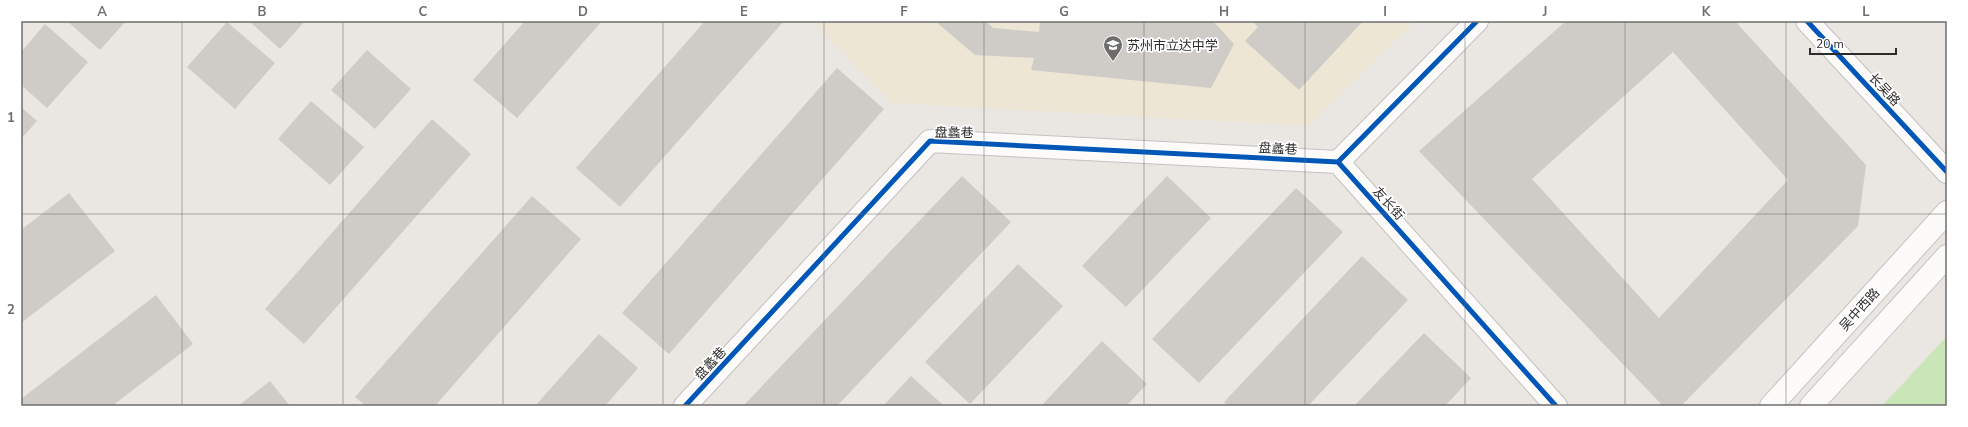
<svg xmlns="http://www.w3.org/2000/svg" width="1968" height="427" viewBox="0 0 1968 427" font-family="'Nunito Sans','Noto Sans SC',sans-serif">
	<style>
		.education { fill: #ede6d5 }
		.green { fill: #cae6b9 }
		.building { fill: #cfccc8; fill-rule: evenodd }
		.lines { fill: none; stroke-linecap: round; stroke-linejoin: round }
		.street-casing { stroke: #c3c2c2; stroke-width: 24 }
		.secondary-casing { stroke: #c3c2c2; stroke-width: 24 }
		.street { stroke: #fcfbfa; stroke-width: 22 }
		.secondary { stroke: #fcfbfa; stroke-width: 22 }
		.cycleway-casing { stroke: #fff; stroke-width: 8 }
		.cycleway { stroke: #0057b8; stroke-width: 5 }
		.grid { fill: none; stroke: #6e6d6b; stroke-width: 1; stroke-opacity: 0.55 }
		.labels { text-anchor: middle; stroke-width: 3.5; stroke-linejoin: round; paint-order: stroke }
		.poi-label { font-size: 13px; fill: #2c2c2c; stroke: #fff; text-anchor: start }
		.street-label { font-size: 13px; fill: #2c2c2c; stroke: #fff }
		.neatline { fill: none; stroke: #6e6d6b; stroke-width: 1.5 }
		.grid-label { font-size: 13px; text-anchor: middle; font-weight: bold; fill: #6e6d6b }
	</style>
	<rect width="100%" height="100%" fill="#eae6e1"/>
	<path class="education" d="M813,21H1416L1307,126L892,103Z"/>
	<path class="green" d="M1947,336V406H1882Z"/>
	<path class="building" d="M67,21H126L100,50Z
		M249,21H305L280,49Z
		M525,21H602L517,118L473,80Z
		M705,21H784L620,207L576,168Z
		M935,21H986L993,28L1039,32L1040,21H1213L1234,44L1211,88L1031,70L1034,58L975,55Z
		M1252,21H1363L1299,90L1245,41L1258,27Z
		M1566,21H1735L1866,165L1858,226L1681,406H1663L1419,151ZM1673,52L1788,180L1659,318L1532,179Z
		M227,22L275,63L235,109L187,67Z
		M45,24L88,62L47,108L21,85V52Z
		M367,50L411,89L375,129L331,90Z
		M837,68L884,109L669,354L622,313Z
		M311,101L364,147L330,185L278,139Z
		M21,107L37,121L21,139Z
		M432,119L471,154L304,344L265,309Z
		M962,176L1011,222L837,406H743Z
		M1167,176L1211,218L1126,307L1082,266Z
		M1296,188L1343,232L1199,383L1152,339Z
		M69,193L115,251L21,323V230Z
		M532,196L581,239L435,406H366L355,397Z
		M1362,256L1408,300L1308,406H1228L1224,402Z
		M1018,264L1063,306L970,404L925,362Z
		M156,295L193,344L112,406H21V399Z
		M1424,333L1471,378L1445,406H1354Z
		M599,334L638,368L605,406H535Z
		M1102,341L1147,384L1126,406H1041Z
		M911,376L944,406H883Z
		M270,381L290,406H238Z"/>
	<g class="lines">
		<defs>
			<path id="street" d="M1477,21L1338,162L1556,406
				M685,406L930,141L1338,162"/>
			<path id="secondary" d="M1807,21L1947,172
				M1771,406L1947,212
				M1811,406L1947,256"/>
		</defs>
		<use href="#street" class="street-casing"/>
		<use href="#secondary" class="secondary-casing"/>
		<use href="#street" class="street"/>
		<use href="#secondary" class="secondary"/>
		<defs>
			<path id="cycleway" d="M1477,21L1338,162L1556,406
				M1807,21L1947,172
				M685,406L930,141L1338,162"/>
		</defs>
		<use href="#cycleway" class="cycleway-casing"/>
		<use href="#cycleway" class="cycleway"/>
	</g>
	<path class="grid" d="M182,21V406M343,21V406M503,21V406M663,21V406M824,21V406M984,21V406M1144,21V406M1305,21V406M1465,21V406M1625,21V406M1786,21V406M21,214H1947"/>
	<defs>
		<symbol id="school-pin" viewBox="-11 -11 22 30"><path d="M0 17L-7.5 6A9.5 9.5 0 1 1 7.5 6Z" fill="#6e6d6b" stroke="#fff"/><path d="M0-5L7-2L0 1L-7-2ZM-4 1L0 2.5L4 1V4Q0 6-4 4Z" fill="#fff"/></symbol>
	</defs>
	<g fill-rule="evenodd">
		<use href="#school-pin" x="1102" y="34" width="22" height="30"/>
	</g>
	<g class="labels">
		<g class="poi-label">
			<text x="1127" y="50">苏州市立达中学</text>
		</g>
		<g class="street-label">
			<text transform="translate(1885 89) rotate(47)" y="5">长吴路</text>
			<text transform="translate(954 132) rotate(1)" y="5">盘蠡巷</text>
			<text transform="translate(1278 148) rotate(3)" y="5">盘蠡巷</text>
			<text transform="translate(1389 203) rotate(48)" y="5">友长街</text>
			<text transform="translate(1859 309) rotate(-48)" y="5">吴中西路</text>
			<text transform="translate(710 363) rotate(-47)" y="5">盘蠡巷</text>
		</g>
	</g>
	<rect width="1968" height="427" fill="none" stroke="#ffffff" stroke-width="44"/>
	<path d="M1810 48v6h86v-6" fill="none" stroke="#2c2c2c" stroke-width="2"/>
	<text x="1816" y="48" font-size="12" fill="#2c2c2c" stroke="#ffffff" stroke-width="3" paint-order="stroke">20 m</text>
	<rect x="22" y="22" width="1924" height="383" class="neatline"/>
	<g class="grid-label">
		<text x="102" y="16">A</text>
		<text x="262" y="16">B</text>
		<text x="423" y="16">C</text>
		<text x="583" y="16">D</text>
		<text x="744" y="16">E</text>
		<text x="904" y="16">F</text>
		<text x="1064" y="16">G</text>
		<text x="1224" y="16">H</text>
		<text x="1385" y="16">I</text>
		<text x="1545" y="16">J</text>
		<text x="1706" y="16">K</text>
		<text x="1866" y="16">L</text>
		<text x="11" y="122">1</text>
		<text x="11" y="314">2</text>
	</g>
</svg>
